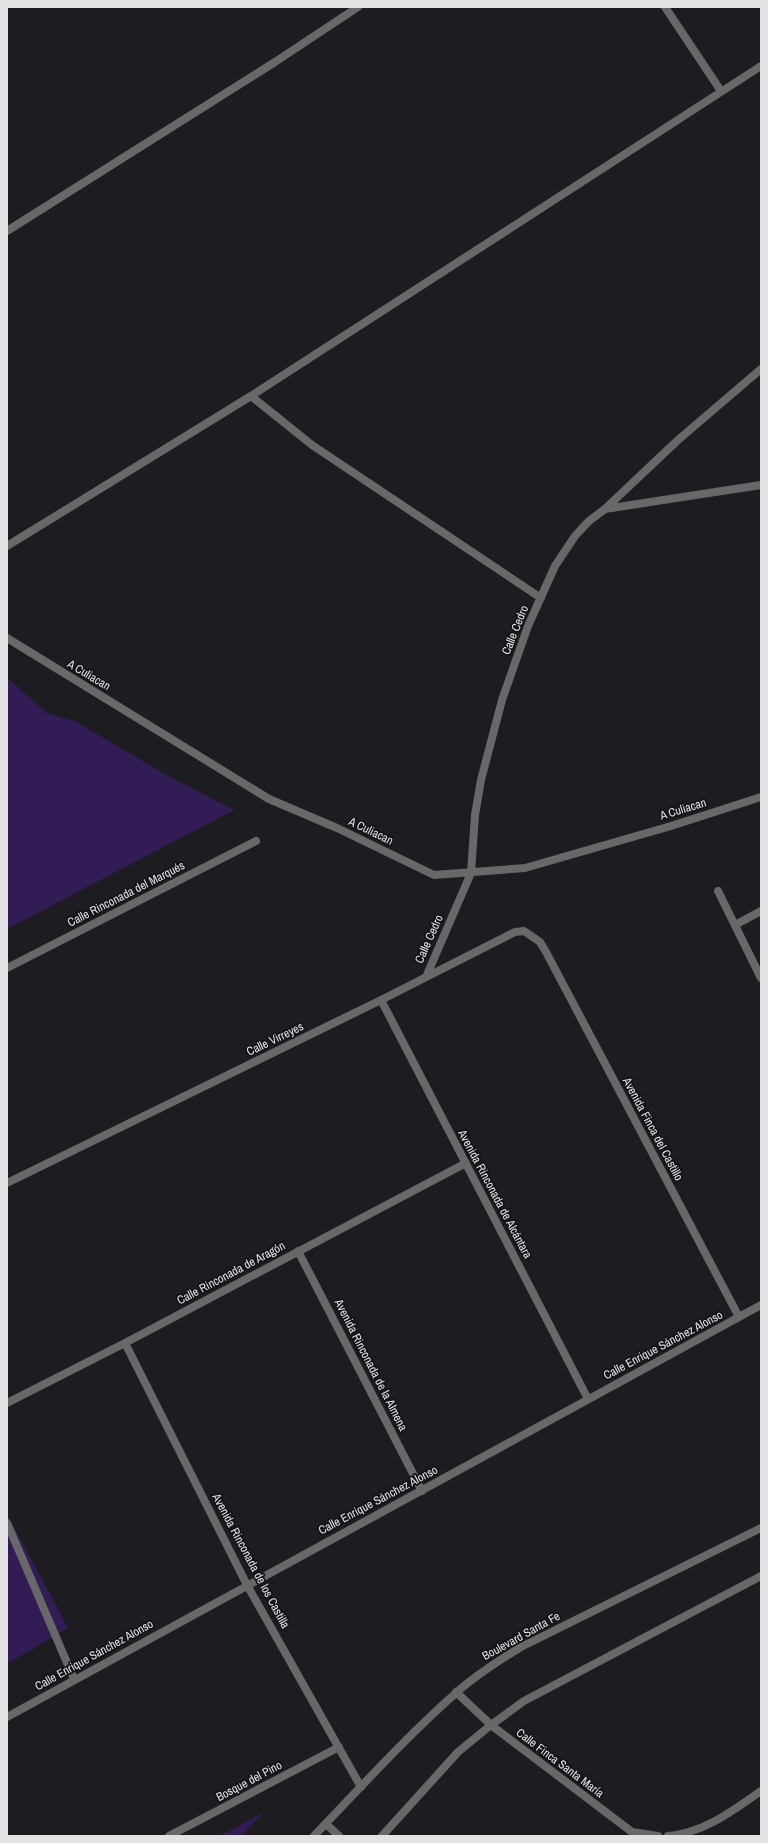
<svg xmlns="http://www.w3.org/2000/svg" width="768" height="1843" viewBox="0 0 768 1843" font-family="'Archivo Narrow',sans-serif">
	<style>
		.green { fill: #321c56 }
		.lines { fill: none; stroke-linecap: round; stroke-linejoin: round }
		.minor { stroke: #68676a; stroke-width: 8 }
		.tertiary { stroke: #68676a; stroke-width: 8 }
		.labels { text-anchor: middle; stroke-width: 3.5; stroke-linejoin: round; paint-order: stroke }
		.street-label { font-size: 12px; fill: #e3e3e6; stroke: #141317 }
	</style>
	<rect width="100%" height="100%" fill="#1d1c21"/>
	<path class="green" d="M7,678L47,713L77,722L168,776L234,810L7,929Z
		M7,1514L68,1628L7,1664Z
		M264,1812L241,1836H220Z"/>
	<g class="lines">
		<path class="minor" d="M665,7L721,91
			M7,231L275,62L358,7
			M251,396L312,445L541,598
			M605,509L761,485
			M7,546L251,396L761,66
			M7,638L269,799L337,828L434,875L525,868L671,826L761,797
			M718,891L761,978
			M735,925L761,911
			M7,968L256,841
			M426,977L471,873L475,815L481,780L502,700L528,626L555,566L575,536L589,521L605,509L678,440L761,369
			M381,1000L588,1399
			M7,1183L381,1000L515,932L524,931L540,942L546,952L739,1317
			M298,1251L422,1491
			M125,1343L247,1585L361,1787
			M7,1403L125,1343L466,1163
			M7,1523L74,1679
			M456,1692L491,1725L632,1832L658,1836
			M7,1717L761,1305
			M326,1824L339,1836
			M169,1836L339,1747
			M668,1836C704,1833 732,1811 761,1791"/>
		<path class="tertiary" d="M314,1836C360,1788 406,1737 456,1693C476,1675 498,1661 521,1647L761,1528
			M382,1836L458,1752L491,1725L524,1701L761,1576"/>
	</g>
	<g class="labels">
		<g class="street-label">
			<text transform="translate(515 630) rotate(-68)" y="4">Calle Cedro</text>
			<text transform="translate(89 675) rotate(31)" y="4">A Culiacan</text>
			<text transform="translate(683 809) rotate(-17)" y="4">A Culiacan</text>
			<text transform="translate(371 831) rotate(26)" y="4">A Culiacan</text>
			<text transform="translate(126 894) rotate(-27)" y="4">Calle Rinconada del Marqués</text>
			<text transform="translate(429 939) rotate(-66)" y="4">Calle Cedro</text>
			<text transform="translate(275 1039) rotate(-26)" y="4">Calle Virreyes</text>
			<text transform="translate(653 1129) rotate(62)" y="4">Avenida Finca del Castillo</text>
			<text transform="translate(495 1194) rotate(62)" y="4">Avenida Rinconada de Alcántara</text>
			<text transform="translate(231 1273) rotate(-28)" y="4">Calle Rinconada de Aragón</text>
			<text transform="translate(663 1345) rotate(-28)" y="4">Calle Enrique Sánchez Alonso</text>
			<text transform="translate(371 1365) rotate(63)" y="4">Avenida Rinconada de la Almena</text>
			<text transform="translate(378 1500) rotate(-28)" y="4">Calle Enrique Sánchez Alonso</text>
			<text transform="translate(251 1561) rotate(62)" y="4">Avenida Rinconada de los Castilla</text>
			<text transform="translate(521 1636) rotate(-29)" y="4">Boulevard Santa Fe</text>
			<text transform="translate(94 1655) rotate(-29)" y="4">Calle Enrique Sánchez Alonso</text>
			<text transform="translate(560 1763) rotate(37)" y="4">Calle Finca Santa María</text>
			<text transform="translate(249 1781) rotate(-28)" y="4">Bosque del Pino</text>
		</g>
	</g>
	<rect width="768" height="1843" fill="none" stroke="#e3e3e6" stroke-width="16"/>
</svg>
